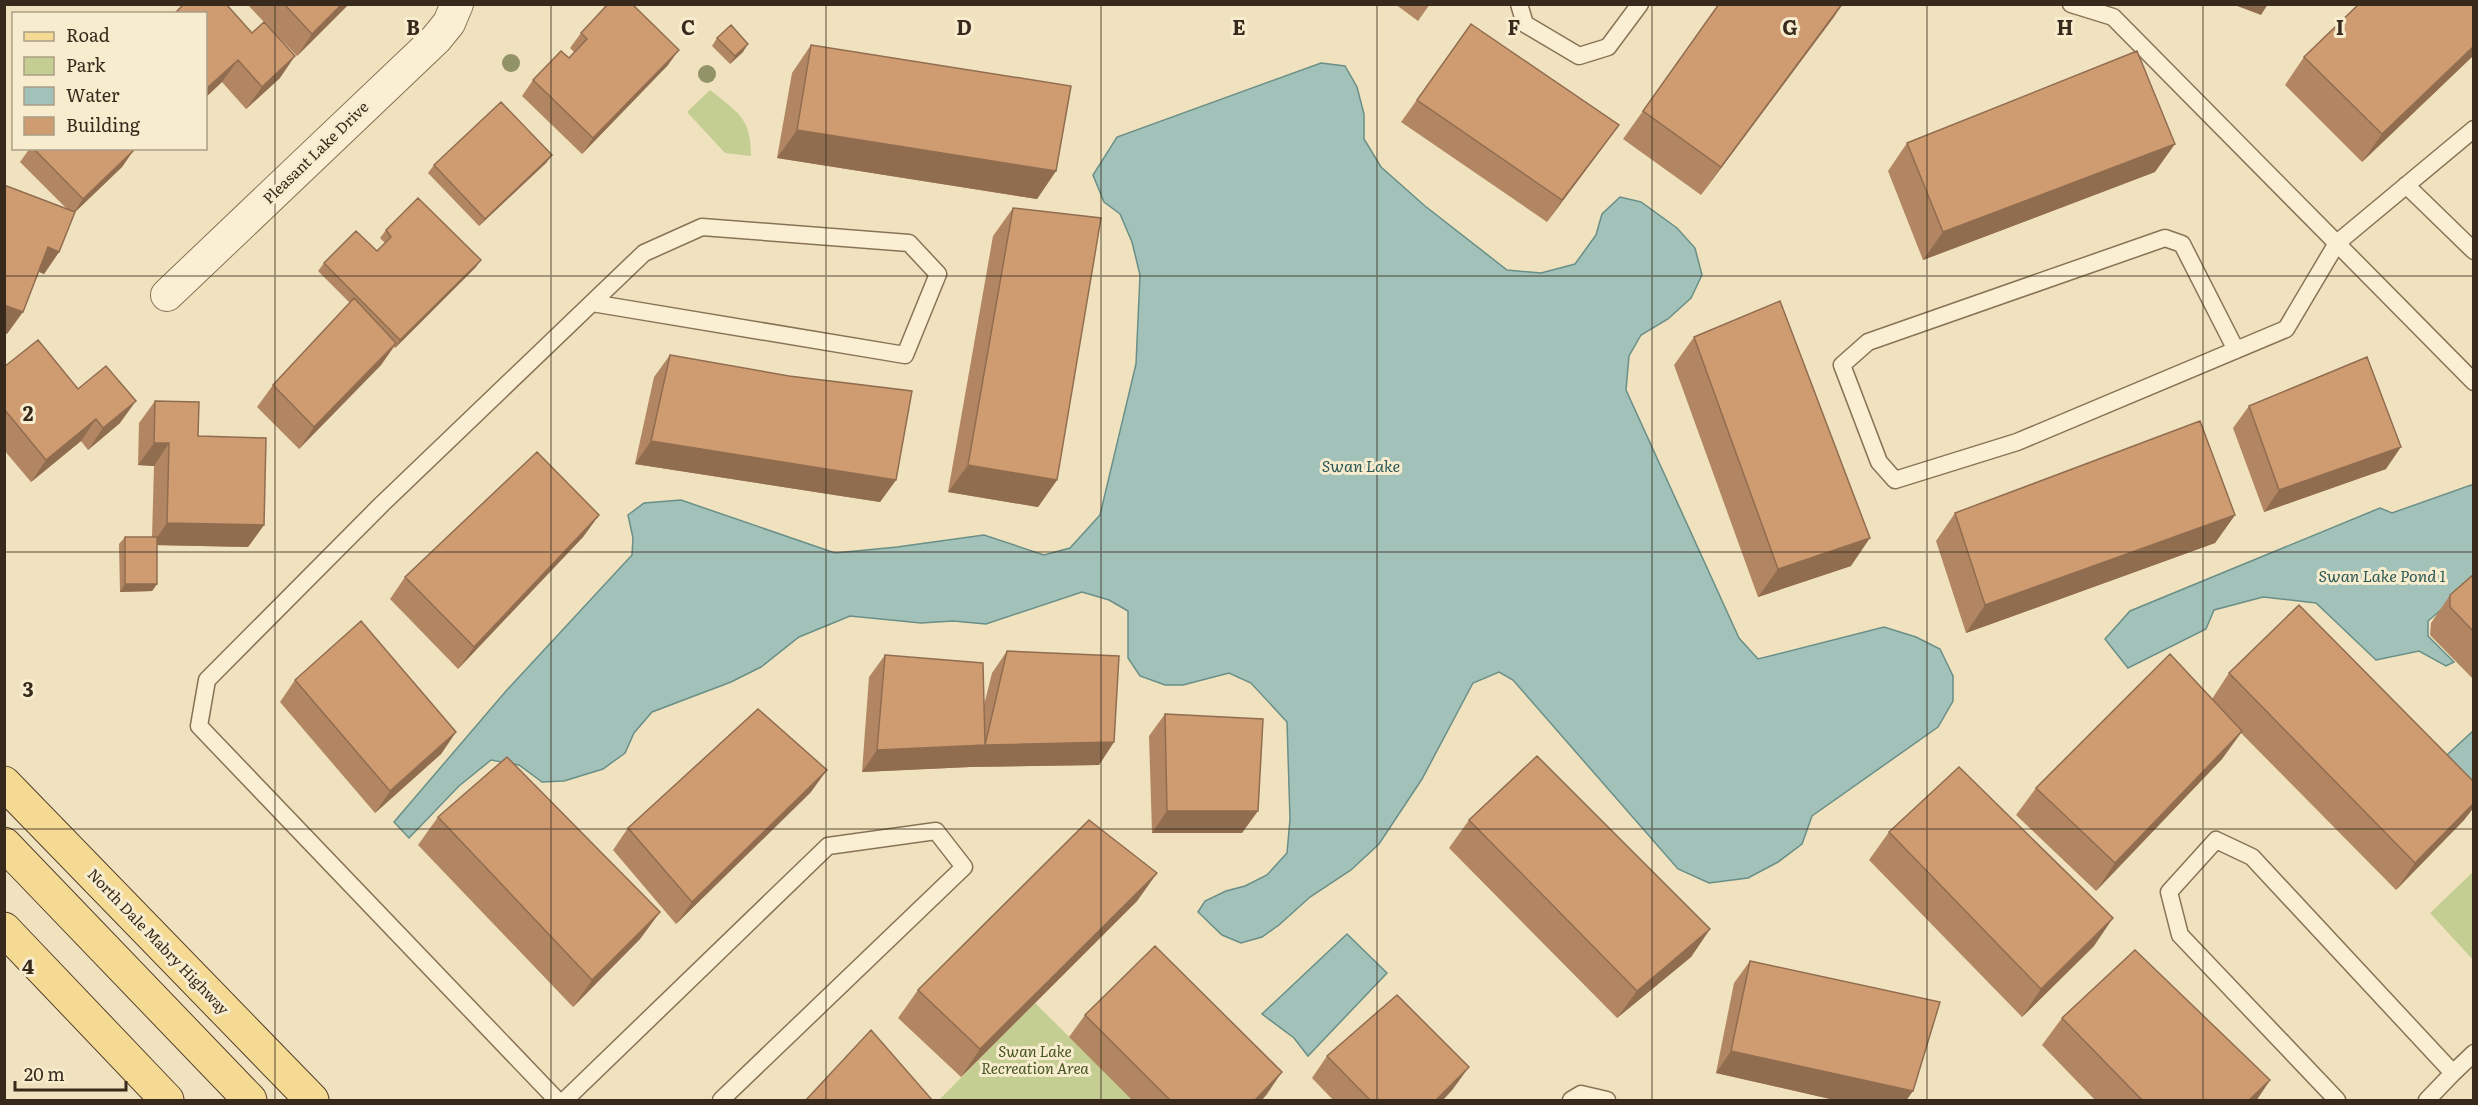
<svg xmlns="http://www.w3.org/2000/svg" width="2478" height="1105" viewBox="0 0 2478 1105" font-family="Literata,serif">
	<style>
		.green { fill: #c5ce92 }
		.water { fill: #a2c1b9; stroke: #698f87; stroke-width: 1.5 }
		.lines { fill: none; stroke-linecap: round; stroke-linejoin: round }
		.lane-casing { stroke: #897356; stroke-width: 19 }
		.street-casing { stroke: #897356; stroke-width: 34 }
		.primary-casing { stroke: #56402b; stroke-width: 35 }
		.lane { stroke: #faefd2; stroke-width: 16 }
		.street { stroke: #faefd2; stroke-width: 32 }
		.primary { stroke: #f5da94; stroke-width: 33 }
		.tree { fill: #929468 }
		.wall { fill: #b28662 }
		.shaded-wall { fill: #916d50 }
		.building { fill: #cf9c72; stroke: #916d50; stroke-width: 1.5 }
		.grid { fill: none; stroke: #372a1c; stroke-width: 1.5; stroke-opacity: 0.55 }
		.labels { text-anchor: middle; stroke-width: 6; stroke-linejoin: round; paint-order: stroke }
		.street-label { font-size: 15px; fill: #372a1c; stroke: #f7ecce }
		.park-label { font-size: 15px; font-style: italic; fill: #465521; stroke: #f7ecce }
		.water-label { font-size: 16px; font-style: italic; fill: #2a5856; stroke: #f7ecce }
		.grid-label { font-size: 20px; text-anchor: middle; font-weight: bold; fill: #372a1c; stroke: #f7ecce; stroke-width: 6; stroke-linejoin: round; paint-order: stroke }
	</style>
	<rect width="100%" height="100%" fill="#f0e2be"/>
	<path class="green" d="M710,90C738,113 751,117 751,156L725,153L687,112Z
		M2472,873L2474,874L2473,960L2430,913Z
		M1035,1003L1133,1100H939Z"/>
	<path class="water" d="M1321,63L1345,66L1357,87L1364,114V139L1381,167L1425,206L1507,270L1541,273L1575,264L1596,235L1602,214L1620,197L1641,202L1677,228L1695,248L1702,275L1691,298L1668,319L1641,335L1629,356L1626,390L1739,638L1758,659L1884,627L1916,637L1940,649L1953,676V701L1938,727L1812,816L1802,844L1778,862L1748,878L1709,883L1678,869L1513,680L1499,672L1473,683L1422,779L1379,844L1351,870L1310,897L1279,925L1262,937L1241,943L1222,935L1198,912L1205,901L1226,891L1245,886L1267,875L1287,853L1290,819L1287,722L1251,683L1229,673L1183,685H1165L1140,676L1128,658V611L1109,600L1082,592L986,624L953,621L921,623L850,616L799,637L761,667L731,682L652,712L634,733L625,753L603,769L564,781L542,782L519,765L491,760L459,786L409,838L394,822L506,691L632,555L633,538L628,515L644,503L681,500L835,553L897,547L984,535L1044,555L1070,548L1100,515L1136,364L1140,275L1132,242L1120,214L1104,202L1093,175L1117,137Z
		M2471,485L2473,486V582L2428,621V636L2454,662L2446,666L2419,651L2376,660L2316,603L2263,597L2214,610L2206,629L2128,668L2105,639L2130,611L2380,508L2392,513Z
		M2473,731V805L2447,755Z
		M1347,934L1387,973L1308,1056L1294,1038L1262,1014Z"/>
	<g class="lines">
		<defs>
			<path id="lane" d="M1519,4L1525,24L1579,56L1608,47L1640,4
				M2071,4L2113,17L2474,382
				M2406,185L2474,251
				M2236,350L2182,244L2165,238L1868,342L1842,365L1879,462L1895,480L2017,442L2286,329L2337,243L2474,129
				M557,1100L199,726L207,680L382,504L644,253L702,227L909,243L938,274L905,355L592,303
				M565,1100L828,846L936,831L964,867L721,1100
				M1571,1100L1581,1094L1607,1100
				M2337,1100L2180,935L2169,892L2216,840L2252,857L2453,1073L2474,1053
				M2427,1100L2453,1073"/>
			<path id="street" d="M167,295L436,39L449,23L457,4"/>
			<path id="primary" d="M4,783L312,1100
				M4,844L250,1100
				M4,929L167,1100"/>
		</defs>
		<use href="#lane" class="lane-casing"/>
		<use href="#street" class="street-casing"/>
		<use href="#primary" class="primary-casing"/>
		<use href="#lane" class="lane"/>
		<use href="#street" class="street"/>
		<use href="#primary" class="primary"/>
	</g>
	<g class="tree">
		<circle cx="511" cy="63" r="9"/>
		<circle cx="707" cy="74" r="9"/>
	</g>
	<path class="wall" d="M247,4H349L297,56L266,24L280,78L246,109L222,82L206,97V14L252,33L264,22Z
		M1395,4H1430L1418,21Z
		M1719,4H1843L1701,195L1623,139Z
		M2474,4V55L2362,162L2285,85L2304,57Z
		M1471,24L1619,125L1603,147L1547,222L1401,122Z
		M581,33L668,65L582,154L522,96L533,80L569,58L574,52L570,48Z
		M717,38L743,52L730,64L712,46Z
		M811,45L1056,171L1037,199L777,158L792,73Z
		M1907,143L2155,172L1923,260L1888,171Z
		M30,148H130L133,151L122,167L75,212L59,252L44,274L39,272L7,334L67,209L20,162Z
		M552,155L546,163L479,226L428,173L434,165Z
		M1013,208L1057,480L1038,507L948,492L993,236Z
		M386,230L481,260L475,268L395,348L394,347L381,365L299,449L257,407L273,385L350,303L318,271L324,263L377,251L385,243L380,238Z
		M1694,337L1851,566L1758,597L1674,365Z
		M670,355L896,480L880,502L635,464L654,377Z
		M4,367L78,389L120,423L88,450L81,441L31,482L4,450Z
		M155,401L198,436L264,525L248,547L157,545V584L152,591L120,592L119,544L125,537H152L154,466L138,465L139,423Z
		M2249,406L2386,469L2264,512L2233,428Z
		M1955,513L2235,515L2215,543L1966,633L1936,541Z
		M599,515L583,537L458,669L390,599L405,577Z
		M2474,574V680L2430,635L2431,623L2450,595Z
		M1007,651L1114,742L1099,765L970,767L862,772L869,677L885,655L984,705L992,673Z
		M2229,673L2474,782V807L2464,820L2396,890L2241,733L2222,759L2096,891L2016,815L2036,788L2212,699Z
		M295,680L456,732L441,754L375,813L280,702Z
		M1165,714L1242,833H1152L1149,736Z
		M811,792L676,924L613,850L628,828Z
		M438,817L660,912L640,939L573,1007L418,845Z
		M1469,820L1710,929L1691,957L1617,1018L1449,848Z
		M1889,832L2094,946L2022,1017L1869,860Z
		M1157,873L1137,901L961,1077L898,1018L918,990Z
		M1750,961L1906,1101H1839L1716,1073L1734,983Z
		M1085,1015L1267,1094L1261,1101H1133L1069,1037Z
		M2062,1018L2270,1080L2256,1101H2096L2042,1045Z
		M1327,1056L1453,1089L1442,1101H1334L1312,1078Z"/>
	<path class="shaded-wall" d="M342,4H349L297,56L312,34Z
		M1842,4L1834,17L1701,195L1721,167Z
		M2232,4H2268L2261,15Z
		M748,44L743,52L730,64L735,56Z
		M2474,46V55L2362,162L2382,134Z
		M679,50L668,65L582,154L593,138Z
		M295,56L280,78L246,109L262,87Z
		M238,60L222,82L206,97V89Z
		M1619,125L1603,147L1547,222L1562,200Z
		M797,130L1056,171L1037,199L777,158Z
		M2175,144L2155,172L1923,260L1943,232Z
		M133,151L122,167L72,215L83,199Z
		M552,155L546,163L479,226L485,219Z
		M48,247L59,252L44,274L33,269Z
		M481,260L475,268L395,348L400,340Z
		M4,305L23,312L7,334L4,333Z
		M396,343L381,365L299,449L314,427Z
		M136,401L120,423L88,450L103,428Z
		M96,419L81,441L31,482L46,460Z
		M651,441L896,480L880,502L635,464Z
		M154,443H169L154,466L138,465Z
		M2401,447L2386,469L2264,512L2279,490Z
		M968,465L1057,480L1038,507L948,492Z
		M599,515L583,537L458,669L474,647Z
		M2235,515L2215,543L1966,633L1985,605Z
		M167,523L264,525L248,547L152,545Z
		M1870,538L1851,566L1758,597L1778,569Z
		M125,584H157L152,591L120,592Z
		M2242,731L2222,759L2096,891L2115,863Z
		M456,732L441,754L375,813L390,791Z
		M1114,742L1099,765L970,767L985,745Z
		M985,745L970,767L862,772L877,750Z
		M827,770L811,792L676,924L692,902Z
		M2474,803V807L2464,820L2396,890L2415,863Z
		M1167,811H1258L1242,833H1152Z
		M1157,873L1137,901L961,1077L980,1049Z
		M660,912L640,939L573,1007L592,980Z
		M2113,918L2094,946L2022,1017L2041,989Z
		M1710,929L1691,957L1617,1018L1637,991Z
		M1731,1051L1913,1091L1906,1101H1839L1716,1073Z
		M1469,1067L1453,1089L1442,1101H1435Z
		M1282,1072L1267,1094L1261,1101H1254Z
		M2270,1080L2256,1101H2248Z"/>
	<path class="building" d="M184,4H226L252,33L264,22L295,56L262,87L238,60L206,89V14H174Z
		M284,4H342L312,34Z
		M608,4H632L679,50L593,138L533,80L561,51L569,58L587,39L581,33Z
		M1719,4H1842L1721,167L1643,111Z
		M2359,4H2474V46L2382,134L2304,57Z
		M1471,24L1619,125L1562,200L1417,100Z
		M731,25L748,44L735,56L717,38Z
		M811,45L1071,86L1056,171L797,130Z
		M2137,51L2175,144L1943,232L1907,143Z
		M501,102L552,155L485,219L434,165Z
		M33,148H130L133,151L83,199Z
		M4,185L75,212L59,252L48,247L23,312L4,305Z
		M418,198L481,260L400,340L324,263L356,231L377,251L391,237L386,230Z
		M1013,208L1101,218L1057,480L968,465Z
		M354,298L396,343L314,427L273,385Z
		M1780,301L1870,538L1778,569L1694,337Z
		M38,340L78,389L106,366L136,401L103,428L96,419L46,460L4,409V367Z
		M670,355L789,376L912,391L896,480L651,441Z
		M2367,357L2401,447L2279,490L2249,406Z
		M155,401L199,402L198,436L266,438L264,525L167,523L169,443H154Z
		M2200,421L2235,515L1985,605L1955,513Z
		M537,452L599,515L474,647L405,577Z
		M125,537H157V584H125Z
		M2474,574V632L2450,607V595Z
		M2299,605L2474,782V803L2415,863L2229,673Z
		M361,621L456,732L390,791L295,680Z
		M1007,651L1119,656L1114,742L985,745Z
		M2170,654L2242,731L2115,863L2036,788Z
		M885,655L983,663L985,745L877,750Z
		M758,709L827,770L692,902L628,828Z
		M1165,714L1263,719L1258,811H1167Z
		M1537,756L1710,929L1637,991L1469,820Z
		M507,757L660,912L592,980L438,817Z
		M1959,767L2113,918L2041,989L1889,832Z
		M1089,820L1157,873L980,1049L918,990Z
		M1155,946L1282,1072L1254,1101H1171L1085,1015Z
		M2135,950L2270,1080L2248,1101H2143L2062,1018Z
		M1750,961L1940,1002L1913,1091L1731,1051Z
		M1397,995L1469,1067L1435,1101H1371L1327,1056Z
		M871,1030L933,1101H805Z"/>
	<path class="grid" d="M275,4V1100M551,4V1100M826,4V1100M1101,4V1100M1377,4V1100M1652,4V1100M1927,4V1100M2203,4V1100M4,276H2474M4,552H2474M4,829H2474"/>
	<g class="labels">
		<g class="street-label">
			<text transform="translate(316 153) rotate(-44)" y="5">Pleasant Lake Drive</text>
			<text transform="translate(158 942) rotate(46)" y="5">North Dale Mabry Highway</text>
		</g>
		<g class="park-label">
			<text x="1035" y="1057">Swan Lake<tspan x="1035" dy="17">Recreation Area</tspan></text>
		</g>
		<g class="water-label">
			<text x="1361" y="472">Swan Lake</text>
			<text x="2382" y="582">Swan Lake Pond 1</text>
		</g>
	</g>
	<g class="grid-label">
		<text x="413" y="35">B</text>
		<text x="688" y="35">C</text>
		<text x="964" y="35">D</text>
		<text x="1239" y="35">E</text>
		<text x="1514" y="35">F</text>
		<text x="1790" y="35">G</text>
		<text x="2065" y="35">H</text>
		<text x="2340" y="35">I</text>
		<text x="28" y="421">2</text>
		<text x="28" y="697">3</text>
		<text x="28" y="974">4</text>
	</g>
	<rect width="2478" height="1105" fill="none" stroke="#372a1c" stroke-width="12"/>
	<rect x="12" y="12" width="195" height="138" fill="#f7ecce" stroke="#aa9e87" stroke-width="1.5"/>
	<rect x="24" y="32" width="30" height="9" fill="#f5da94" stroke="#aa9e87" stroke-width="1.5"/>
	<text x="66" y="42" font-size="18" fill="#372a1c">Road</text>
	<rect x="24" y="57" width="30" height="18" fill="#c5ce92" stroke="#aa9e87" stroke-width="1.5"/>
	<text x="66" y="72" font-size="18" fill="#372a1c">Park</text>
	<rect x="24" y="87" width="30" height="18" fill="#a2c1b9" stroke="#aa9e87" stroke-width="1.5"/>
	<text x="66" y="102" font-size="18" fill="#372a1c">Water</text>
	<rect x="24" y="117" width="30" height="18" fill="#cf9c72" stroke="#aa9e87" stroke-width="1.5"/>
	<text x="66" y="132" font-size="18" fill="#372a1c">Building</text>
	<path d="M15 1081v9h111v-9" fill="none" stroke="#372a1c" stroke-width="3"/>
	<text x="24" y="1081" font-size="18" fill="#372a1c" stroke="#f7ecce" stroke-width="4.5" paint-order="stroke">20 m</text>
</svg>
